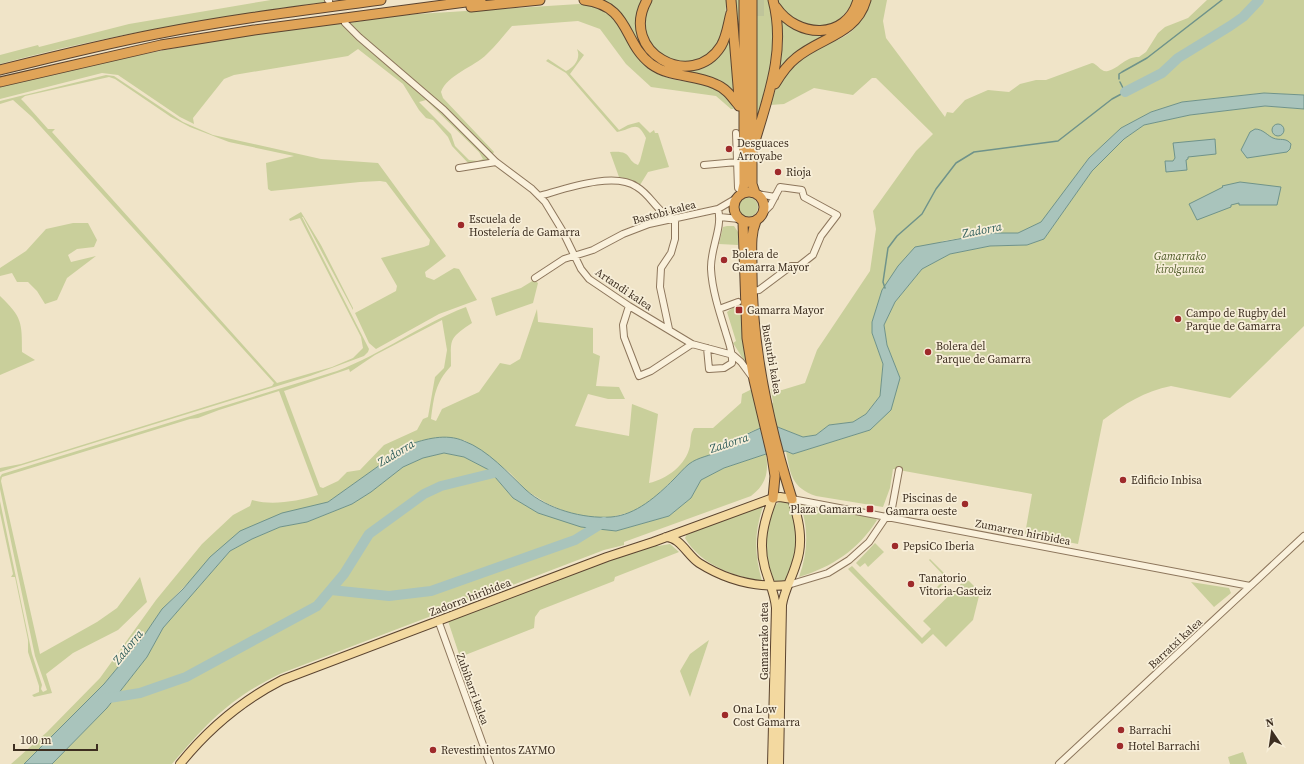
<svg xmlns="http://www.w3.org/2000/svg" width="1304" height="764" viewBox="0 0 1304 764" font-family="'Source Serif 4',serif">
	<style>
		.green { fill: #c9cf9b; fill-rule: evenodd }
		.cemetery { fill: #bfc49a }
		.water { fill: #a9c4bc; stroke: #6f938a }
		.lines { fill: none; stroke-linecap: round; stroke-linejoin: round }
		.stream { stroke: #6f938a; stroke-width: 1.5 }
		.river { stroke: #a9c4bc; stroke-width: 10 }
		.minor-casing { stroke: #8d765c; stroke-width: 8 }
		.major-casing { stroke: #5b4430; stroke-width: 10 }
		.highway-casing { stroke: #5b4430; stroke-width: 11 }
		.minor { stroke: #faf1dc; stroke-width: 6 }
		.major { stroke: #f3d9a0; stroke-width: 8 }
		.highway { stroke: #e0a458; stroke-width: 9 }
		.poi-dot { fill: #9e2a2b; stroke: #f7eed8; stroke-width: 1.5 }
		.labels { text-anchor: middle; stroke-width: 3.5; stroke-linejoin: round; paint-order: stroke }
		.poi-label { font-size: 11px; fill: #3d2e20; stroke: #f7eed8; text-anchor: start }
		.street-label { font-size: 11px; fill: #3d2e20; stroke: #f7eed8 }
		.park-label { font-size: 11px; font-style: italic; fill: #4d5a26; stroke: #f7eed8 }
		.water-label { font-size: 12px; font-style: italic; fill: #2f5d5a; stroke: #f7eed8 }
	</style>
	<rect width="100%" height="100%" fill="#f0e4c8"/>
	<path class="green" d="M271,0H324L326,2C216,17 107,35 0,64V55L38,45L39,47L129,24Z
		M599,0H642L638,18L652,56L699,67L729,36L736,97L656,65Z
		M651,0H726C726,16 725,36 714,50C691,76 641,57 644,24C645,16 649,7 651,0Z
		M733,0H740L739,57Z
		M764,0H770L772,10L776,53L759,113H757L756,16H764Z
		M777,0H854C848,9 843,18 834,23C813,34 785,21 777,0Z
		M869,0H887L883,21L886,38L945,117L947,112L953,113L965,100L988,90L1009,92L1020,84L1036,80H1046L1092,63C1098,64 1101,73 1108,71C1120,68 1124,57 1139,57L1146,52L1158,33L1165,27L1188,18L1207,0H1304V95L1264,93L1182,102L1151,112L1121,128L1089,158L1042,222L1018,233H991L943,241L898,266L882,291L872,322V333L883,364L880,396L866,414L853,422L829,425L816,435L803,437L770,424L750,432L719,451L689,464L654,498L638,510L612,517L593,518L567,512L548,504L527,491L510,473L486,454L464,440L408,445L328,502L240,531L162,609L143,637L104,684L24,764H11L47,732L100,678L156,600L202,544L233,515L250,506L252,500C272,506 298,501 318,495L279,391L219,410L198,418L190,419L2,477L1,481L40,654L97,622L117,608L140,577L147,602L118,630L73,653L46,674L52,693L34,697L32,695L39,692V686L28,652V640L15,577H11L13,574L0,513V501L32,654L42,685L41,689L43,692L47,690L35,656L0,489V477L2,474L337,371C382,354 421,324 466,307L472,323C448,339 451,339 451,366C435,383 434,397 431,419L436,421L442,409L479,392L500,363L510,365L520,359L537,309L538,322L593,328V353L600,356L596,386L619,387L625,399H608L588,394L575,426L629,436L632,404L658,414L649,483C667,479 686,465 690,446C691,439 690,434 694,428H713L741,403L742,394L752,389L756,410L773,403L771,389L782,390L805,383L817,350L870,271L876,229L873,211L916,151L933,134L876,78H872L853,95L814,88L784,104L770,105C777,79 797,60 821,47C832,42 845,38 853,30C861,22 865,10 869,0ZM442,320L447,350L444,368L435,377L428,417L423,419L417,430L384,445L360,470L347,472L338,481L323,488L320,487L284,391L349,369L350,372L375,355Z
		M579,4C614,7 621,29 640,54C644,59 647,65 651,69C675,90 719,72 734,109H731L716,96L651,87L626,64L600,29L578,21L512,26C504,35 496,46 487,54C474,67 447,75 441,92L443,98L494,152L492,155L349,23L401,15Z
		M857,14L780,70L783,41L781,20L795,29L811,34Z
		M344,23L470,139L490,159L489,161L469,164L452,146L448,137L433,120L426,118L419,110L403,84L358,49L348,56L234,75L224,79L193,118L194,124L180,117L118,75L102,73L0,99V87C88,65 176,46 265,33C291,30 318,25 344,23ZM426,100L479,152L483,159L478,161L469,160L455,146L451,134L419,102Z
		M577,49L584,55L570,74L619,130L628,125L639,122L650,133L654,130L655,133H658L669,167L648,172L640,185L628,179L619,177L610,152C634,150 625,160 638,165L640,161L646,138C637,119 633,129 617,132L566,73L546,61L548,59L566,71C575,67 581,58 577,49Z
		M106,75L114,76L183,122L213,135L321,159L378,163L446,256L425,272L426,277L434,280L454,268L459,269L477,300L439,314L376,349L369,343L355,313L396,291L397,286L381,258L424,247L429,245L430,240L386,182L380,181L360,182L271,191L268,189L266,163L294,156L229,142L190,127L171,117L115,79L109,77L25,96L21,99L24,102L48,129H55L52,132L277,383L332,367L353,358L363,348L361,337L300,218L290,221L289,219L301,212L321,245L353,308V310L303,217H302L369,349L368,352L364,356L310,376L0,472V468L21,464L272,386L274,383L32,117L13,100L0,104V101L4,100Z
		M1265,106L1304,109V326L1230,398L1171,386C1145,391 1124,404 1103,420L1078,544L1025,534L1032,494L893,469L890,488L883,507L816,496C792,488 790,474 786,451L793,454L870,430L900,378L887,345L884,325L895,302L922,269L950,254L990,246L1027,245L1044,239L1092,171L1124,139L1144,125L1190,115Z
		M738 207a10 10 0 1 1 20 0a10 10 0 1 1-20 0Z
		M73,223H88L97,240L94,247L77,249L68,255L71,262L96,256L67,278L57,300L45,304L37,291L28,282H17L12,273L0,276V268L26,251L46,229Z
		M727,226H734L738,232V245L719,244L723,227Z
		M534,280L538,283L533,303L496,316L491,298L521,288Z
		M0,296C22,317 22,322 22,352L35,360L0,375Z
		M741,302V320L747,365L733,343L736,341L727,312Z
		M444,453L464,457L489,470L513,498L538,513L616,531L669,516L691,498L701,480L724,468L766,454C769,472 766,485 751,496L624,542V545L604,550L282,673C230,698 209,721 172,764H52L107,708L147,657L163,628L230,551L252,539L280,527L307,522L352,504L371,492L403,467L423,458Z
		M782,501C785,501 788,502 790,505C800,519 797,571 783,582H776C761,570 762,506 782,501Z
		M764,504C754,531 754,553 762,581C733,576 701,565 685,538L688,532Z
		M800,504L874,518L877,520C858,550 832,567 799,577C808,552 809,529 800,504Z
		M875,543L884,552L868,567L865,563L860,567L856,563Z
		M657,544L658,546L670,544L679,552L615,577L614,581L540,610L535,617L534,628L460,657L448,621L614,558Z
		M930,559L949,578L935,592L934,590L946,578L929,560Z
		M852,566L922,638L931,629L923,621L965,580L969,581L980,592L973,620L946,647L933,634L922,644L848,569Z
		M1191,582L1229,588L1231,593L1214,607Z
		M709,640L690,697L680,671L690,654Z
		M1243,752L1247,764H1230L1228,757Z"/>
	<path class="cemetery" d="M756,0H764V16H756Z"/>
	<path class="water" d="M1264,93L1304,95V109L1265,106L1190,115L1144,125L1124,139L1092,171L1044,239L1027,245L990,246L950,254L922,269L895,302L884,325L887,345L900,378L891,410L870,430L793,454L786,451L766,454L724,468L701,480L691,498L669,516L616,531L581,527L538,513L513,498L489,470L464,457L444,453L423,458L403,467L371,492L352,504L307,522L280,527L252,539L230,551L163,628L147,657L107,708L52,764H24L104,684L143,637L162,609L183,589L210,557L240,531L282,513L328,502L408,445C425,439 446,433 464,441C488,450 508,473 526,490C547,509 583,519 611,517C636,515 657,496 674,479C679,474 684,468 689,464C698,457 710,456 720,451C725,448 730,444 735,441C746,434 758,429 770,424L803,437L816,435L829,425L853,422L866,414L880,396L883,364L872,333V322L882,290L898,266L915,247L991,233H1018L1041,222L1089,158L1121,128L1151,112L1182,102Z
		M1272 130a6 6 0 1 1 12 0a6 6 0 1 1-12 0Z
		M1255,129C1263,129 1268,136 1273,138C1280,141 1286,137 1291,144L1290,149L1287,152L1247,158L1241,150L1250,132Z
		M1215,139L1216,154L1188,157V159L1186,160L1187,170L1166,172L1165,161H1173L1175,158L1173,143Z
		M1240,182L1281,187L1277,205H1239V203L1231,205V207L1197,220L1189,204L1223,187L1222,186Z"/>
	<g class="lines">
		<path class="stream" d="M1119,79V74L1122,72L1147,58L1222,0
			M885,288L883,282L888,248L897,236L922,214L936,189L956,163L974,152L1058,141L1112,99L1125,92L1120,82"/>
		<path class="river" d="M1125,92L1162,73L1178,58L1230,26L1243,17L1259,0
			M331,590L389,596L431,591L575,540L604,522
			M103,699L140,693L186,677L317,606L344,574L369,534L424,494L441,486L498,472"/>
		<defs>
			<path id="minor" d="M328,0L329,1
				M345,23L359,37L444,110L496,162L532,189L545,202L562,230L581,269L589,279L629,306L692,344L733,355L741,362L752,377
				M736,133L738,188L742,191
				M704,165L737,162
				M459,168L496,162
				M757,194L775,197
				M539,196C565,189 614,171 637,187C652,196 656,212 674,219
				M720,217L739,219
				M535,278L564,259L593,250L623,234L649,224L718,209L735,199
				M752,291L759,290L791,266H799L813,255L821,236L837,215L804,197L802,190L780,187L770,206L763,213
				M629,306L623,325L624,337L639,376L651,371L692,344
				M719,309L738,302
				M669,329L660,287L661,268L671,253L675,239V219
				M707,348L709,369L724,368L732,363C733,351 728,341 725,330C719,311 712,289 711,269C710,249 723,228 718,209
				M792,499L1250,586
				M788,585L828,573L849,560L869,542L892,508L899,470
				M438,620L490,764
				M1059,764L1304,536"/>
			<path id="major" d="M666,537C680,537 688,556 699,563C726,580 756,588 788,585
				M180,764C209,728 241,701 282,680L607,557L653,542L773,498L780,497L792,499C799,520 804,542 796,564C792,578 784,591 782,605L779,764
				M772,764L776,608C775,594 769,582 765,568C758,543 764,521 773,498"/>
			<path id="highway" d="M584,0C631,6 622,42 651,64C670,78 694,74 715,84C726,88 732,97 739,106
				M647,0C618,52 692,92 721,46C727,36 728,24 731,13
				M731,0L739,98
				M752,0V184L755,193
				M471,7L540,0
				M776,7C797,38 846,41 858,0
				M0,70C52,57 104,44 156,34C231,19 306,10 381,0
				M0,82L161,45L254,30L481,0
				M775,84C781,74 787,65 796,58C821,37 856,35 866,0
				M755,141C769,94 786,49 773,0
				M734 207a15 15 0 1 1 30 0a15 15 0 1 1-30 0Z
				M742,193L744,184V0
				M756,221C750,235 752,251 752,266C751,342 769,426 792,499
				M743,222L747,338L754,380L772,456L775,476L773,498"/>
		</defs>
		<use href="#minor" class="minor-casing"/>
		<use href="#major" class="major-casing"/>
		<use href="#highway" class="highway-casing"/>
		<use href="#minor" class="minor"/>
		<use href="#major" class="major"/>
		<use href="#highway" class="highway"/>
	</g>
	<g class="poi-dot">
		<circle cx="729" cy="149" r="4"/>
		<circle cx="778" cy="172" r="4"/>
		<circle cx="461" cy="225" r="4"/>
		<circle cx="724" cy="260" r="4"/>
		<rect x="735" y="306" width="8" height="8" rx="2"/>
		<circle cx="1178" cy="319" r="4"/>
		<circle cx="928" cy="352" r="4"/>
		<circle cx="1123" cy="480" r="4"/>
		<circle cx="965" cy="504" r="4"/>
		<rect x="866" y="505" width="8" height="8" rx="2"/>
		<circle cx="895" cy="546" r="4"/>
		<circle cx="911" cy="584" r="4"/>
		<circle cx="725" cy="715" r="4"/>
		<circle cx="1121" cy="730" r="4"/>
		<circle cx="1120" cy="746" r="4"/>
		<circle cx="433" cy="750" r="4"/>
	</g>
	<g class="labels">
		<g class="poi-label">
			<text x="737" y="147">Desguaces<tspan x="737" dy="13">Arroyabe</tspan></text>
			<text x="786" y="176">Rioja</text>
			<text x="469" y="223">Escuela de<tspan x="469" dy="13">Hostelería de Gamarra</tspan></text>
			<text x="732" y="258">Bolera de<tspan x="732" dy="13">Gamarra Mayor</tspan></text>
			<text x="747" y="314">Gamarra Mayor</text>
			<text x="1186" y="317">Campo de Rugby del<tspan x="1186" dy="13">Parque de Gamarra</tspan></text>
			<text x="936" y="350">Bolera del<tspan x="936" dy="13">Parque de Gamarra</tspan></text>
			<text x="1131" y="484">Edificio Inbisa</text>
			<text x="957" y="502" text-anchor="end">Piscinas de<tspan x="957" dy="13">Gamarra oeste</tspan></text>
			<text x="862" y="513" text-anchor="end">Plaza Gamarra</text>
			<text x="903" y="550">PepsiCo Iberia</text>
			<text x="919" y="582">Tanatorio<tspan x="919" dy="13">Vitoria-Gasteiz</tspan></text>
			<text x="733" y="713">Ona Low<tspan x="733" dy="13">Cost Gamarra</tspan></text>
			<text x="1129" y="734">Barrachi</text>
			<text x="1128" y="750">Hotel Barrachi</text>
			<text x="441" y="754">Revestimientos ZAYMO</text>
		</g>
		<g class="street-label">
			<text transform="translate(664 212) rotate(-15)" y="4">Bastobi kalea</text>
			<text transform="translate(624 289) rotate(34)" y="4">Artandi kalea</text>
			<text transform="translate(772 359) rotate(80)" y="4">Busturbi kalea</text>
			<text transform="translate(1023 532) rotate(11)" y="4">Zumarren hiribidea</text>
			<text transform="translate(470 597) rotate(-21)" y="4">Zadorra hiribidea</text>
			<text transform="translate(764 641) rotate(-90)" y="4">Gamarrako atea</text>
			<text transform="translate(1175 643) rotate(-43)" y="4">Barratxi kalea</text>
			<text transform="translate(473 689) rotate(70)" y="4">Zubibarri kalea</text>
		</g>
		<g class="park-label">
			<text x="1180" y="260">Gamarrako<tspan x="1180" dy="13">kirolgunea</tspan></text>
		</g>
		<g class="water-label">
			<text transform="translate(982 230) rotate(-11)" y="4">Zadorra</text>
			<text transform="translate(729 443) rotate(-18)" y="4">Zadorra</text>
			<text transform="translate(396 453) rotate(-31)" y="4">Zadorra</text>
			<text transform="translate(128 647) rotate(-51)" y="4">Zadorra</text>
		</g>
	</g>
	<g transform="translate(1272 732) rotate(347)" stroke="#f7eed8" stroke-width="3" paint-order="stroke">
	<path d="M0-3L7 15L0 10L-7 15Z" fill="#3d2e20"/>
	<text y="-6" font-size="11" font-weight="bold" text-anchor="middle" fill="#3d2e20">N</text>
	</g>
	<path d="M14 744v6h83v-6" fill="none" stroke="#3d2e20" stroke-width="2"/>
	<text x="20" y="744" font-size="12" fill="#3d2e20" stroke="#f7eed8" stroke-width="3" paint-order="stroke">100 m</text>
</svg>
